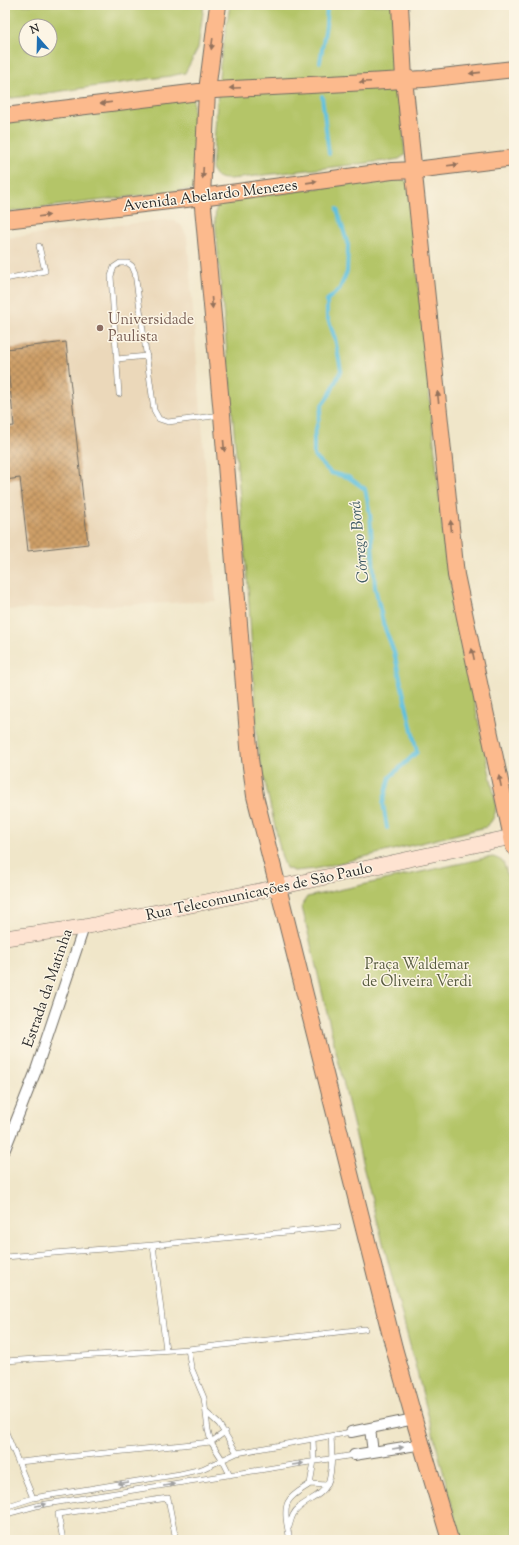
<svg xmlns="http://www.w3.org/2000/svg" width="519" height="1545" viewBox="0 0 519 1545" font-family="'Sorts Mill Goudy',serif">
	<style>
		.built { fill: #ebd8ba }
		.green { fill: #b4c568; stroke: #70784a; fill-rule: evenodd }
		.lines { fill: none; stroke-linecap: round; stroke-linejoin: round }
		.stream { stroke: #5fc0de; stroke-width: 4 }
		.building { fill: url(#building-cross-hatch) }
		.lane-casing { stroke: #706c62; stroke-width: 6 }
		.street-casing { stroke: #706c62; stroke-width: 12 }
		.secondary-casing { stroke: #706c62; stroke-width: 16 }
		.primary-casing { stroke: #706c62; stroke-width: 18 }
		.lane { stroke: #fff; stroke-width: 5 }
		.street { stroke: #fff; stroke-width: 10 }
		.secondary { stroke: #fee3d1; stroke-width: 15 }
		.primary { stroke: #fcba8d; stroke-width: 16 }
		.oneway { fill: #94725c }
		.oneway2 { fill: #a0a0a0 }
		.education-dot { fill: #8d6e63; stroke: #fcf5e5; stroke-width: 1.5 }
		.labels { text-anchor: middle; stroke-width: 3; stroke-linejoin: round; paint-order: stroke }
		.street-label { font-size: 15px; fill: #2b2b2b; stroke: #fcf5e5 }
		.education-label { font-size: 15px; fill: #785e54; stroke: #fcf5e5; text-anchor: start }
		.park-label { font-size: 15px; fill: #54593d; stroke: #fcf5e5 }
		.water-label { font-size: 16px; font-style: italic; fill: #3b5861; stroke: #fcf5e5 }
	</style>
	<defs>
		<pattern id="building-cross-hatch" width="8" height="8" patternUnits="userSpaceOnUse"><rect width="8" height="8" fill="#ce9f68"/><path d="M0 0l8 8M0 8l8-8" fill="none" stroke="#a78256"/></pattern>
	</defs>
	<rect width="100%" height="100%" fill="#fcf5e5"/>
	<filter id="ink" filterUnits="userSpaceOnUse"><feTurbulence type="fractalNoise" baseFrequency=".025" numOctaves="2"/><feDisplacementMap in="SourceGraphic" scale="8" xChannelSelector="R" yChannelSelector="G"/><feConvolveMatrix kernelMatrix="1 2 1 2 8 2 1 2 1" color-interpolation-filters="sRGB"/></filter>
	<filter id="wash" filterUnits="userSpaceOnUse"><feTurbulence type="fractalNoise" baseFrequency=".012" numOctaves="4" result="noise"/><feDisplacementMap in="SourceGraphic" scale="16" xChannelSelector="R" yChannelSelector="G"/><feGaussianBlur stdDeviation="0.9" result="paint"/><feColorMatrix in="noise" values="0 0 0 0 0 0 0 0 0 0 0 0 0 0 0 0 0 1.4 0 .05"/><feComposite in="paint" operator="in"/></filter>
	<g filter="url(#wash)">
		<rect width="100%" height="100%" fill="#f0e6c9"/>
		<path class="built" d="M164,220L175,221L181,225L187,236L216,601L5,610V238Z"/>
		<path class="green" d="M5,5H204L198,48L185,73L170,76L5,99ZM26,26H50V50H26Z
			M230,5H393L405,155L399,159L393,160L230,179C220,179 215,178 212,169L220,65Z
			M193,97L195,189L5,212V123Z
			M392,178L403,179L408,182L445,552L463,649L496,803C496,813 494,820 486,827L315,869L294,871L286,868L282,858L258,751L248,587L215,219L216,209L220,201Z
			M493,857C496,858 499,859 502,861C509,871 512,905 514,918V1540H461L364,1170L302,907L303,903L307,897L485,858Z"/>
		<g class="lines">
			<path class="stream" d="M320,62L326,25L327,5
				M322,96L329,154
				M337,209L348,245L347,272L339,290L327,300V316L335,338L341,370L330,394L322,405L314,437V456L331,473L348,477L365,489L370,514L375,587L384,626L394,652L417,752L390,777L383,803L387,828"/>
		</g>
		<g id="blocks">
			<path class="building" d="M66,342L88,544L28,551L20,478L5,480V427L14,426L6,349Z"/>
		</g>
	</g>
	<g filter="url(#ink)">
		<use href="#blocks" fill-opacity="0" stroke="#706c62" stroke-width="1"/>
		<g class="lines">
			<defs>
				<path id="lane" d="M5,279L45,271L39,246
					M117,359L147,356
					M119,394L111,276L114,267L120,263H128L132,266L135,273L154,410L159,419L168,422L221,415
					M153,1245L166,1350
					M5,1257L153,1245L338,1227
					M188,1349L191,1367L204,1398L208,1430L211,1442L222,1459L230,1475
					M5,1361L188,1349L365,1329
					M207,1413L219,1424L237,1453
					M5,1430L33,1498
					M19,1462L211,1442L225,1432
					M310,1484L327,1485
					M5,1507L33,1498L180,1474L202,1469L237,1453L351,1432
					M5,1518L10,1513L40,1505L354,1455
					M289,1527C290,1524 291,1519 293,1515C300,1501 320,1499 327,1485C333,1473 332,1450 331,1436
					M63,1540L58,1514L168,1498L176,1540
					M290,1540C288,1530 283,1512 288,1502C292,1494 303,1489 310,1484L314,1461L313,1439"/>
				<path id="street" d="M5,1149L35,1073L84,927
					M370,1429L373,1452
					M351,1432L414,1419
					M354,1455L423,1444"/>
				<path id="secondary" d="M5,938L84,927L293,884L512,837"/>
				<path id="primary" d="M218,5L207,91L202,196L222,415L250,759L255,796L394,1348L414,1419L450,1540
					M400,5L404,79L456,575L514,847
					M5,116L215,90L424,79L514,69
					M5,220L186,199L392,171L415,170L514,158"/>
			</defs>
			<use href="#lane" class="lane-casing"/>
			<use href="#street" class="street-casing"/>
			<use href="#secondary" class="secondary-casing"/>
			<use href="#primary" class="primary-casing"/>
			<use href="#lane" class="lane"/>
			<use href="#street" class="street"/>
			<use href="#secondary" class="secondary"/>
			<use href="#primary" class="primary"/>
		</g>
		<defs><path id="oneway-solid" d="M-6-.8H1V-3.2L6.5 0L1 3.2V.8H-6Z"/></defs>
		<g class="oneway">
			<use href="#oneway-solid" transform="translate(212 44) rotate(98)"/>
			<use href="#oneway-solid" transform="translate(475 73) rotate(174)"/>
			<use href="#oneway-solid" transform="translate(365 82) rotate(177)"/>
			<use href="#oneway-solid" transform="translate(235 88) rotate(177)"/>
			<use href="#oneway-solid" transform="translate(106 103) rotate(173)"/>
			<use href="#oneway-solid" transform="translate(453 165) rotate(-7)"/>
			<use href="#oneway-solid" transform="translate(203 173) rotate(93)"/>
			<use href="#oneway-solid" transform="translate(312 182) rotate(-8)"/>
			<use href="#oneway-solid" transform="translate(44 216) rotate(-7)"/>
			<use href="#oneway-solid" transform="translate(212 303) rotate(85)"/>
			<use href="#oneway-solid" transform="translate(438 397) rotate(-96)"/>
			<use href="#oneway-solid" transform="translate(224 446) rotate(85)"/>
			<use href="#oneway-solid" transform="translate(451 526) rotate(-95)"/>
			<use href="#oneway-solid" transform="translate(473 654) rotate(-102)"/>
			<use href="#oneway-solid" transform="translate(500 781) rotate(-102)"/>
		</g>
		<g class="oneway2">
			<use href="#oneway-solid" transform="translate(398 1448) rotate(-9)"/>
			<use href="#oneway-solid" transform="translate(298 1464) rotate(-9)"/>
			<use href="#oneway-solid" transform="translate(123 1483) rotate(171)"/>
			<use href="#oneway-solid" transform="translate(169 1485) rotate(-9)"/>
			<use href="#oneway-solid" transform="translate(41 1505) rotate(-12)"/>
		</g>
	</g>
	<circle class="education-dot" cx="100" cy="328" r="4"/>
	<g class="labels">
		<g class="street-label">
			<text transform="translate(210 195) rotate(-7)" y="5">Avenida Abelardo Menezes</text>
			<text transform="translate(259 891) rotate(-12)" y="5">Rua Telecomunicações de São Paulo</text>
			<text transform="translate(47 988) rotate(-71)" y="5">Estrada da Matinha</text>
		</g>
		<g class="education-label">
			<text x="108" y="324">Universidade<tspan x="108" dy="17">Paulista</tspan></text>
		</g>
		<g class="park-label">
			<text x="417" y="969">Praça Waldemar<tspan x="417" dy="17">de Oliveira Verdi</tspan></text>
		</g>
		<g class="water-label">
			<text transform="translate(358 542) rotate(-96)" y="6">Córrego Borá</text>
		</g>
	</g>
	<rect width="519" height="1545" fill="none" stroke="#fcf5e5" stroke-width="20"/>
	<g transform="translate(38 38) rotate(340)"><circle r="19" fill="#fcf5e5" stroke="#a8a49b"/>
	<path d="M0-3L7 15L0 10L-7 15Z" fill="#1f6fb2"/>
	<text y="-6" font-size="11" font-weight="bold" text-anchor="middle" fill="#2b2b2b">N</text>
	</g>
</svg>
